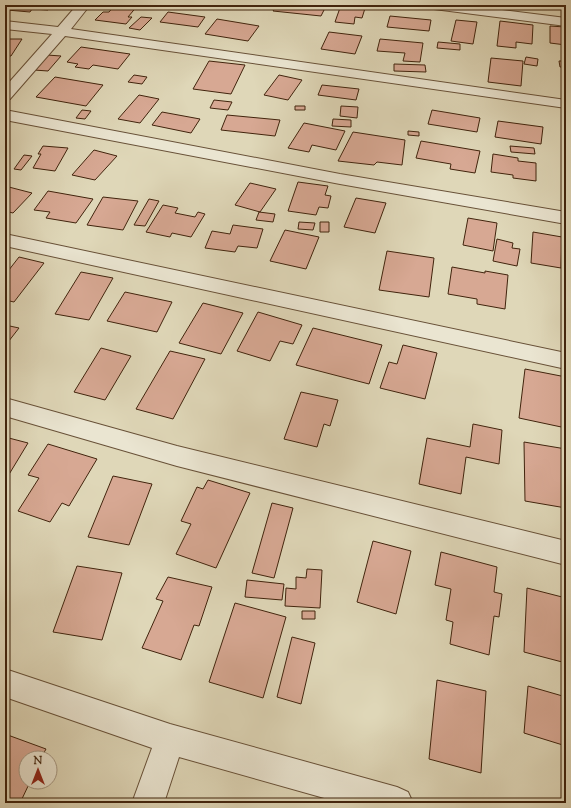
<svg xmlns="http://www.w3.org/2000/svg" width="571" height="808" viewBox="0 0 571 808" font-family="'Sorts Mill Goudy',serif">
	<style>
		.building { fill: #d7a893; stroke: #41240d }
		.lines { fill: none; stroke-linecap: round; stroke-linejoin: round }
		.minor-casing { stroke: #685138; stroke-width: 2 }
		.minor { fill: #eae5d1; fill-rule: evenodd }
	</style>
	<rect width="100%" height="100%" fill="#dfd7b8"/>
	<filter id="stains"><feTurbulence type="fractalNoise" baseFrequency=".005" numOctaves="4"/><feColorMatrix values="0 0 0 0 .2 0 0 0 0 .09 0 0 0 0 .02 0 0 0 .5 -.17"/></filter>
	<radialGradient id="worn" r=".72"><stop offset=".6" stop-color="#630" stop-opacity="0"/><stop offset="1" stop-color="#630" stop-opacity=".3"/></radialGradient>
	<path class="building" d="M12,5H52L48,10L32,9L30,12L7,10Z
		M115,5H138L128,17H132L126,24L95,20L103,12H109Z
		M277,5H319L326,6L321,16L273,11Z
		M341,5H366L362,18L355,17L354,24L335,22Z
		M168,12L205,17L198,27L160,22Z
		M390,16L431,20L429,31L387,27Z
		M141,17L152,18L140,30L129,28Z
		M217,19L259,26L248,41L205,34Z
		M456,20L477,22L473,44L451,41Z
		M500,21L533,25L532,44L516,42V48L497,46Z
		M550,26L565,27L566,45L550,43Z
		M329,32L362,36L355,54L321,49Z
		M5,39H22L11,56H5Z
		M380,39L423,43L420,62L403,61L405,53L377,51Z
		M438,42L460,44V50L437,48Z
		M81,47L130,54L118,69L93,65L89,69L75,67L78,64L67,62Z
		M47,55L61,56L48,71L34,70Z
		M526,57L538,59L537,66L524,64Z
		M491,58L523,61L521,86L488,82Z
		M209,61L245,65L231,94L193,89Z
		M559,61H566V67H560Z
		M394,64L425,65L426,72L394,71Z
		M134,75L147,77L142,84L128,82Z
		M279,75L302,80L288,100L264,95Z
		M55,77L103,85L86,106L36,97Z
		M322,85L359,89L356,100L318,95Z
		M139,95L159,99L140,123L118,119Z
		M214,100L232,102L228,110L210,108Z
		M295,106H305V110H295Z
		M341,106L358,107L357,118L340,116Z
		M82,110L91,111L85,119L76,118Z
		M432,110L480,118L477,132L428,124Z
		M162,112L200,119L191,133L152,125Z
		M227,115L280,120L275,136L221,130Z
		M333,119L351,120V127L332,126Z
		M498,121L543,127L541,144L495,137Z
		M304,123L345,131L336,150L312,145L309,152L288,148Z
		M408,131L419,132V136L408,135Z
		M353,132L405,140L402,165L377,162L374,165L338,161Z
		M421,141L480,151L475,173L450,169L451,164L416,158Z
		M43,146L68,148L55,171L33,168L41,154H38Z
		M510,146L534,148L535,154L511,152Z
		M94,150L117,156L95,180L72,175Z
		M493,154L518,158V161L536,163V181L513,178V175L491,172Z
		M24,155L32,156L21,170L14,169Z
		M564,160L566,161V180L563,179Z
		M298,182L328,186L325,195L331,196L328,208L319,207L316,215L288,211Z
		M250,183L276,189L260,212L235,205Z
		M5,186L32,193L13,213L5,211Z
		M48,191L93,199L76,223L46,218L50,212L34,210Z
		M103,197L138,201L123,230L87,225Z
		M356,198L386,203L375,233L344,227Z
		M149,199L159,201L145,226L134,225Z
		M163,205L178,208L175,213L195,217L198,212L205,214L191,237L172,233L170,237L146,232Z
		M259,212L275,214L273,222L256,220Z
		M468,218L497,223L493,251L463,245Z
		M299,222L315,223L313,230L298,229Z
		M320,222H329V232H320Z
		M233,225L263,229L257,248L238,246L235,252L205,248L212,231L230,234Z
		M285,230L319,237L306,269L270,261Z
		M533,232L562,237L561,268L531,263Z
		M497,239L513,243L512,248L520,249L517,266L493,261Z
		M387,251L434,258L429,297L379,290Z
		M19,257L44,263L14,302L5,300V275Z
		M452,267L485,273V271L508,275L505,309L477,304V299L448,294Z
		M81,272L113,278L89,320L55,314Z
		M125,292L172,302L157,332L107,321Z
		M203,303L243,313L221,354L179,343Z
		M258,312L302,325L293,344L280,341L270,361L237,351Z
		M5,325L19,328L5,346Z
		M313,328L382,345L369,384L296,365Z
		M403,345L437,353L425,399L380,388L389,362L397,364Z
		M101,348L131,356L105,400L74,392Z
		M170,351L205,359L173,419L136,409Z
		M525,369L566,377V428L519,418Z
		M301,392L338,400L330,426L324,424L317,447L284,439Z
		M473,424L502,430L499,464L466,457L461,494L419,484L427,438L470,447Z
		M5,437L28,443L5,481Z
		M524,442L566,449V508L525,501Z
		M48,444L97,459L69,506L62,503L50,522L18,511L39,478L28,475Z
		M113,476L152,484L129,545L88,537Z
		M208,480L250,493L216,568L176,554L191,524L181,521L197,487L203,489Z
		M272,503L293,508L274,578L252,573Z
		M373,541L411,551L396,614L357,602Z
		M441,552L497,567L494,592L502,594L499,617L494,616L489,655L450,644L453,622L446,620L451,589L435,585Z
		M77,566L122,573L102,640L53,632Z
		M307,569L322,570L320,608L285,606L286,588L296,589V577L306,578Z
		M168,577L212,587L199,626L194,625L181,660L142,648L163,601L156,599Z
		M247,580L284,584L282,600L245,597Z
		M527,588L566,598V663L524,652Z
		M235,603L286,617L263,698L209,682Z
		M302,611H315V619H302Z
		M292,637L315,643L301,704L277,697Z
		M437,680L486,691L481,773L429,759Z
		M528,686L566,697V746L524,733Z
		M5,734L46,749L41,758H26V782H30L20,803H5Z"/>
	<g class="lines">
		<defs>
			<path id="minor" d="M77,5H90L71,29L566,100V108L65,36L10,99L5,100V87L52,34L5,29V21L58,27Z
				M428,5H463L566,18V26L434,9L430,8Z
				M5,110L340,174L566,212V224L340,184L5,120Z
				M5,234L566,353V369L5,246Z
				M5,398L177,446L566,541V565L177,466L5,416Z
				M5,669L170,724L397,787L408,792L413,803H342L179,757L164,803H132L152,748L5,697Z"/>
		</defs>
		<use href="#minor" class="minor-casing"/>
		<use href="#minor" class="minor"/>
	</g>
	<rect width="571" height="808" fill="none" stroke="#dfd7b8" stroke-width="20"/>
	<rect x="6" y="6" width="559" height="796" fill="none" stroke="#41240d" stroke-width="2"/>
	<rect x="10" y="10" width="551" height="788" fill="none" stroke="#41240d"/>
	<g transform="translate(38 770)"><circle r="19" fill="#eae5d1" stroke="#a69883"/>
	<path d="M0-3L7 15L0 10L-7 15Z" fill="#8f2418"/>
	<text y="-6" font-size="11" font-weight="bold" text-anchor="middle" fill="#41240d">N</text>
	</g>
	<rect width="100%" height="100%" filter="url(#stains)"/>
	<rect width="100%" height="100%" fill="url(#worn)"/>
</svg>
